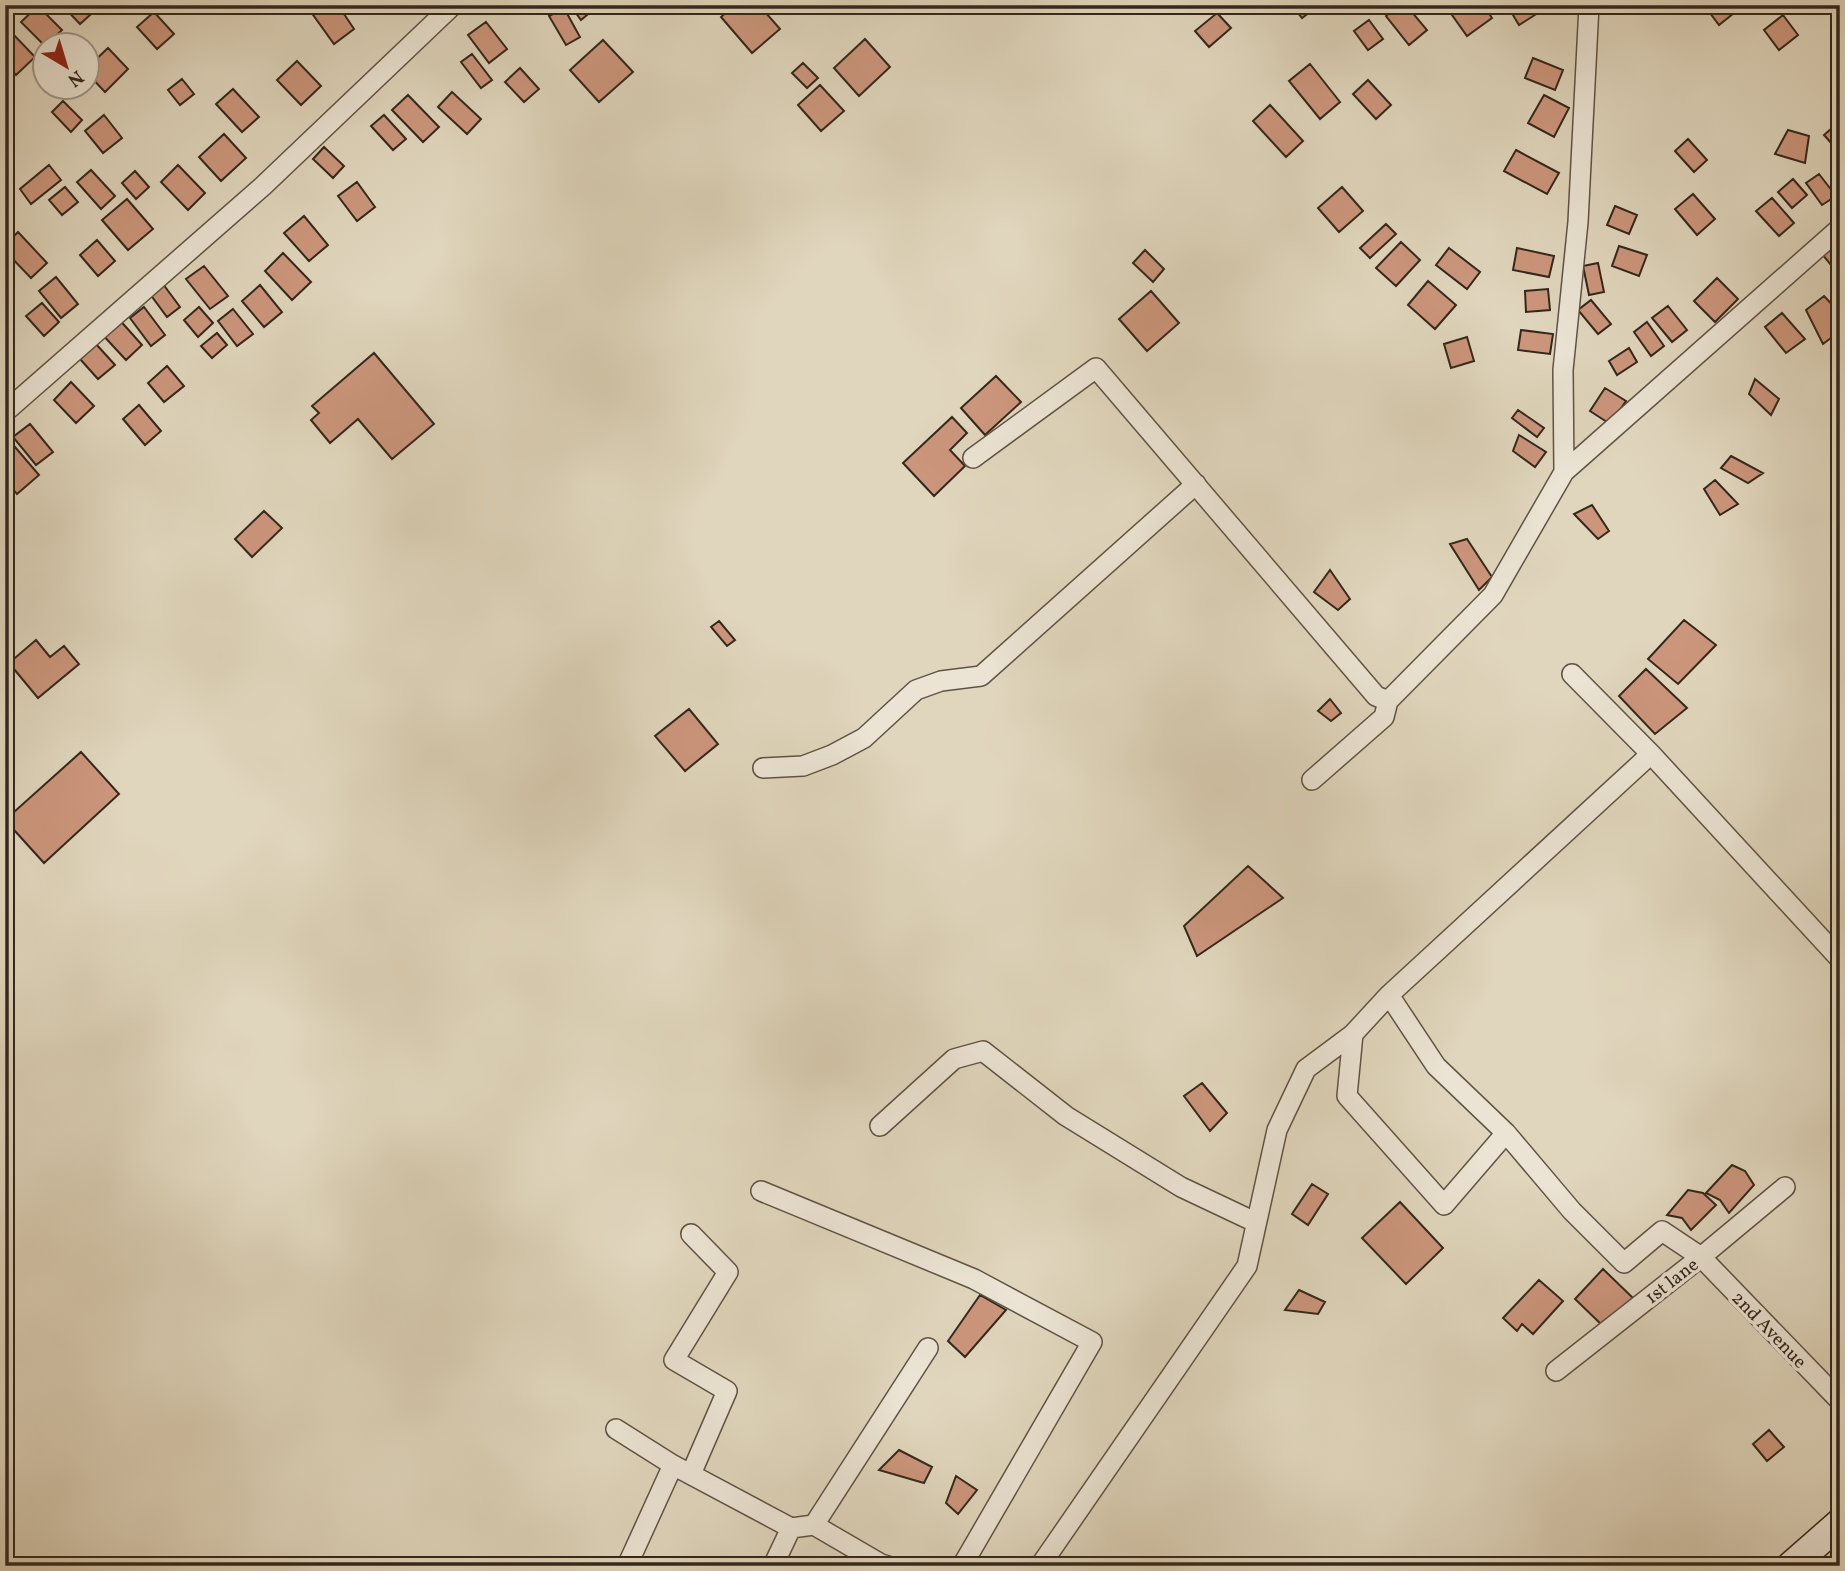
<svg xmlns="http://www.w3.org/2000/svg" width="1845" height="1571" viewBox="0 0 1845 1571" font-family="Vollkorn,serif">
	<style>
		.building { fill: #cc967c; stroke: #34271c; stroke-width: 2 }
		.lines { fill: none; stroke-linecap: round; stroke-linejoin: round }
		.street-casing { stroke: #5f5344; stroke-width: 22 }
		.secondary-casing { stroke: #34271c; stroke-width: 31 }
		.street { stroke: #ebe4d4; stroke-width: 19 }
		.secondary { stroke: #ebe4d4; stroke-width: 28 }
		.labels { text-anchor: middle; stroke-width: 7; stroke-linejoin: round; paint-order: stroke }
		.street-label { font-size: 19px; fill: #34271c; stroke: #ebe4d4 }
	</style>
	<rect width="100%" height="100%" fill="#e0d6bd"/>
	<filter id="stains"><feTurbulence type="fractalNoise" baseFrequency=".00286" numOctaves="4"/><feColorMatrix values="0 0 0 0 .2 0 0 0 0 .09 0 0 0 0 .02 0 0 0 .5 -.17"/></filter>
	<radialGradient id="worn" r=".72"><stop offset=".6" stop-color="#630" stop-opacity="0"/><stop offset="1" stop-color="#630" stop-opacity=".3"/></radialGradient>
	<path class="building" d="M62,5H101L80,24Z
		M306,5H338L354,29L334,44Z
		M570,5H591L594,9L581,20Z
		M734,5H759L780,29L752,53L721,17Z
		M1292,5H1319L1302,18Z
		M1398,5H1406L1427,30L1409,45L1386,16Z
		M1466,5H1483L1492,18L1467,36L1452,15Z
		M1507,5H1533L1538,13L1519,25Z
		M1546,5H1570V14L1545,13Z
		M1704,5H1744L1719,25Z
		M38,6L62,30L45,46L21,22Z
		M564,8L580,37L566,45L549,16Z
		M154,12L174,34L157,49L137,27Z
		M1217,13L1231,28L1209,47L1195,31Z
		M1783,15L1798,35L1779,50L1764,30Z
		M1369,20L1383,39L1368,50L1354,31Z
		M486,22L507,49L489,63L468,35Z
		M11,32L35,57L16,75L5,63V38Z
		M865,39L890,67L859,96L834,68Z
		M603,40L633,72L599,102L570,70Z
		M108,48L128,69L105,92L88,74V67Z
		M472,54L492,80L481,88L461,62Z
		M1533,58L1563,70L1555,90L1525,78Z
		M297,61L321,86L301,105L277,80Z
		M803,63L818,78L807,88L792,73Z
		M1310,64L1340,102L1320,119L1289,81Z
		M520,68L539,89L524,102L505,82Z
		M182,79L194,94L180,105L168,90Z
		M1368,80L1391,105L1376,119L1353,94Z
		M820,85L844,111L821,131L798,105Z
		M233,89L259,117L242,132L216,104Z
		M452,92L481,119L467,134L438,107Z
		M408,95L439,127L423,142L392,110Z
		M1544,95L1569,108L1554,137L1528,123Z
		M63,101L82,120L71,132L52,112Z
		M1270,105L1303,141L1286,157L1253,121Z
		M104,115L122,138L103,153L85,131Z
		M384,115L406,139L393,150L371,126Z
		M1840,121V153L1824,135Z
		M1788,130L1809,136L1805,163L1775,154Z
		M224,134L246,158L221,181L199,157Z
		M1688,139L1707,160L1694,172L1675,151Z
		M324,147L344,166L333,178L313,159Z
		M1516,150L1559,173L1547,194L1504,171Z
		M49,165L61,180L31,204L20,189Z
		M178,165L205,193L188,210L161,182Z
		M91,170L115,196L101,209L77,182Z
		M135,171L149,187L136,199L122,183Z
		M1819,174L1836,196L1822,205L1806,183Z
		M1793,179L1807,195L1792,208L1778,192Z
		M357,182L375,207L357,221L338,196Z
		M65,187L78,202L62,215L49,200Z
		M1342,187L1363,211L1339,232L1318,208Z
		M1693,194L1715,219L1697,235L1675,209Z
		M1772,198L1794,223L1779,236L1756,211Z
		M127,199L153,229L128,250L102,220Z
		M1615,206L1637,215L1629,234L1607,225Z
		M304,216L328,245L309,261L284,233Z
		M1386,224L1396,234L1370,258L1360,248Z
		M18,232L47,263L31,278L5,251V245Z
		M97,240L115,261L98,276L80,255Z
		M1401,242L1420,260L1396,286L1376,268Z
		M1840,245V276L1822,254Z
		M1619,246L1647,255L1639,276L1612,266Z
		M1449,248L1480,272L1467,289L1436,265Z
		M1517,248L1554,256L1549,277L1513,270Z
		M1145,250L1164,269L1153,282L1133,263Z
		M283,253L311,282L292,300L265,271Z
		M1598,263L1604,292L1589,295L1583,266Z
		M204,266L228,296L210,309L186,279Z
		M56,277L78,304L61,318L39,291Z
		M1717,278L1738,299L1715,322L1694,301Z
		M1428,281L1456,305L1435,329L1408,305Z
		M163,284L180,307L167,317L150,294Z
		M260,285L282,312L264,327L242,301Z
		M1548,289L1550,310L1526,312L1525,291Z
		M1151,291L1179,323L1147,351L1119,319Z
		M1824,296L1840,313V331L1823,344L1806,310Z
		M1591,300L1611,324L1598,334L1578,310Z
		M42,303L59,322L44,336L26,316Z
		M1668,306L1687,330L1672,342L1652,318Z
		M144,307L165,335L151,346L130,318Z
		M199,307L213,323L198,337L184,320Z
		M233,309L253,334L237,346L218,321Z
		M1782,313L1805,339L1786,353L1765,327Z
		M117,317L142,345L126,360L100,332Z
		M1647,322L1664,346L1651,356L1634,332Z
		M1521,330L1553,334L1550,354L1518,350Z
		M217,333L227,345L212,358L201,346Z
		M1467,337L1474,361L1451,368L1444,344Z
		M96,344L115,365L98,379L80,359Z
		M1629,348L1637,362L1617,375L1609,361Z
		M374,353L434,424L392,459L358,419L330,443L311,420L319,413L312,406Z
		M167,366L184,386L164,402L148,383Z
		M996,376L1021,402L985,435L961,408Z
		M1755,379L1779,399L1771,415L1749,394Z
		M71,382L94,406L76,423L54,400Z
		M1605,388L1626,401L1610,424L1590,411Z
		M139,405L161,431L145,445L123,419Z
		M1518,410L1544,428L1537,437L1512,418Z
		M952,417L967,433L950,450L965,466L934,496L903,463Z
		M30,424L53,452L36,465L13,437Z
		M1519,435L1546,452L1535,467L1513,451Z
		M9,440L39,475L17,494L5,479V443Z
		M1731,456L1763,473L1748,483L1721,468Z
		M1715,480L1738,504L1720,515L1704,489Z
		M1592,505L1609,531L1598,539L1574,514Z
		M264,511L282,528L252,557L235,539Z
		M1467,539L1492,577L1479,590L1450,544Z
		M1330,570L1350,599L1338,610L1314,592Z
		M1684,620L1716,645L1678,684L1648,659Z
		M719,621L735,640L727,646L711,627Z
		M36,640L50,657L64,646L79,664L38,698L9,663Z
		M1646,669L1687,708L1655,734L1619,696Z
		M1330,699L1341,713L1331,721L1318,711Z
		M689,709L718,744L685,771L655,736Z
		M81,752L119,794L44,863L5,820Z
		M1248,866L1283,898L1197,956L1184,926Z
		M1202,1083L1227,1113L1210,1131L1184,1096Z
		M1732,1165L1745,1171L1754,1185L1729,1213L1720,1200L1706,1193Z
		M1312,1184L1328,1194L1308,1225L1292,1214Z
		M1688,1190L1703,1193L1716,1205L1691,1230L1682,1218L1667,1215Z
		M1400,1202L1443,1248L1406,1284L1362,1238Z
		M1603,1269L1633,1298L1605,1328L1575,1299Z
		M1539,1280L1563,1301L1533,1334L1522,1324L1517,1331L1503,1318Z
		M1299,1290L1325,1302L1318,1314L1285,1310Z
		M980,1295L1006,1310L965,1357L948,1341Z
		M1769,1430L1784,1447L1767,1461L1753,1444Z
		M899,1450L932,1467L924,1483L879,1470Z
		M956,1476L977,1490L958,1514L946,1503Z"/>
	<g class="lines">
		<defs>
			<path id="street" d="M5,412L263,186L453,5
				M973,458L1096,368L1376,696L1388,701
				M1564,472L1563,370L1578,222L1589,5
				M1572,674L1651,754L1840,959
				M763,768L803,766L832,755L864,738L916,690L941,681L981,676L1196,484
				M1312,780L1384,717L1388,701L1493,595L1564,472L1840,228
				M1389,995L1651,754
				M880,1126L954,1059L983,1051L1066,1116L1181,1187L1255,1222
				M1506,1133L1436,1066L1389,995L1353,1034L1347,1096L1444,1205L1506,1133L1572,1211L1624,1263L1662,1231L1701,1257L1840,1401
				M761,1191L974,1279L1092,1342L962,1566
				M1556,1371L1701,1257L1785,1187
				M616,1429L673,1465L791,1528
				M691,1474L727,1391L674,1360L728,1272L691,1234
				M814,1525L928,1348
				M627,1566L673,1465
				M773,1566L791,1528L814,1525L881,1564L888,1566
				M1040,1566L1247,1266L1277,1130L1306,1069L1353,1034"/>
			<path id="secondary" d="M1791,1566L1840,1523"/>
		</defs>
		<use href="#street" class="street-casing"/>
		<use href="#secondary" class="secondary-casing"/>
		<use href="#street" class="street"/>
		<use href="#secondary" class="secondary"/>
	</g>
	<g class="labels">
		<g class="street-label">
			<text transform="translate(1671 1280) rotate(-38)" y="7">1st lane</text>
			<text transform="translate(1770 1329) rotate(46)" y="7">2nd Avenue</text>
		</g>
	</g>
	<rect width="1845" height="1571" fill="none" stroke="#e0d6bd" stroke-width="28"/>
	<rect x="7" y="7" width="1831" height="1557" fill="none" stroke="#34271c" stroke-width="3.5"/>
	<rect x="14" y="14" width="1817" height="1543" fill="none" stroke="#34271c" stroke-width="2"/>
	<g transform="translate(66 66) rotate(142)"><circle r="33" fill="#ebe4d4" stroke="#a2988a" stroke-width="2"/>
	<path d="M0-5L12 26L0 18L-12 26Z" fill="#8f2418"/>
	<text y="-10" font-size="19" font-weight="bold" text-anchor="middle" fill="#34271c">N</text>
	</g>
	<rect width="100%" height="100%" filter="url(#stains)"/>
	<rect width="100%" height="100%" fill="url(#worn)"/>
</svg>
